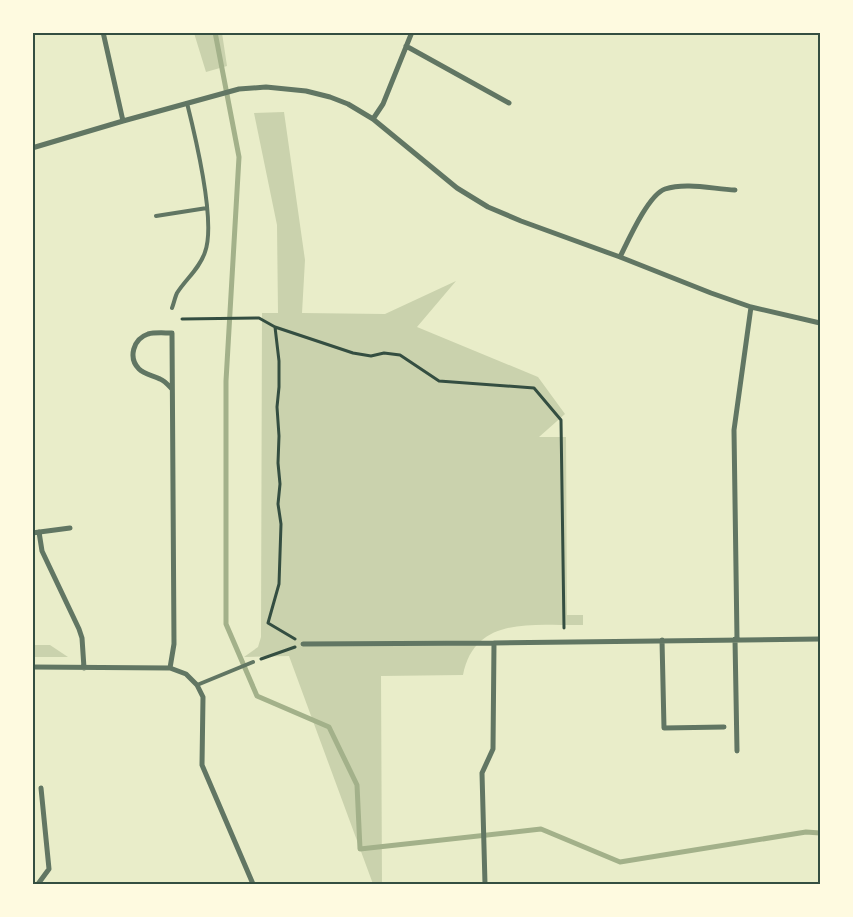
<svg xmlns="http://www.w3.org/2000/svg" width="853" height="917" viewBox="0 0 853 917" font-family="'Varela Round',sans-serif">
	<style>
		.green { fill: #cad2ad }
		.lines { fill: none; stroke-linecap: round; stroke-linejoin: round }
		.stream { stroke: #a3b18a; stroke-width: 5 }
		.path { stroke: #344e41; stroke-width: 3 }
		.service { stroke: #617663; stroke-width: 4 }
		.minor { stroke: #617663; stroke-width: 5 }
		.neatline { fill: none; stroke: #344e41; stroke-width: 2 }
	</style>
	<rect width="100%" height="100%" fill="#e9edc9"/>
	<path class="green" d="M194,33H222L227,66L206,72Z
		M284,112L305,260L302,313L385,314L456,281L417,327L538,377L565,414L539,437H566L567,615H583V625C536,626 475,614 463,675L381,676L382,884H373L289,656L244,657L258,647L261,637L262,313H278L277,225L254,113Z
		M33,645H50L68,657H33Z"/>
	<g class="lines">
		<path class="stream" d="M215,32L239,157L226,381V624L257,696L329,727L357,785L360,849L541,829L620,862L806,832L820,833"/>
		<path class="path" d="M182,319L259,318L275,327L353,353L371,356L384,353L400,355L439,381L534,388L561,420L564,628
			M275,327L279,361V387L277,407L279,436L278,463L280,484L278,504L281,524L279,584L268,623L295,639
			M261,659L295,647"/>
		<path class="service" d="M156,216L207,208
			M172,308C174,303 175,297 177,293C186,279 200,268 205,252C216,223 195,135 187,103
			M197,685L253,662"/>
		<path class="minor" d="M103,32L123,121
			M406,46L509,103
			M373,119L383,104L412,32
			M32,148L123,121L239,89L266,87L306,91L330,97L348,104L373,119L457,188L488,207L521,221L620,257L711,293L751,307L820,323
			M620,257C628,241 648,195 665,189C686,182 713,189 735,190
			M172,389C169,386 165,381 160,379C153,375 145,375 139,369C128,358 133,339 148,334C155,332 164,333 172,333L174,644L170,668L186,674L197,685L203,697L202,765L253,884
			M39,532L42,551L79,629L82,638L84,668
			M32,533L70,528
			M735,639L737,751
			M737,639L734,430L751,307
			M662,640L664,728L724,727
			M303,644L494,643L820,639
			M32,667L170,668
			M38,884L49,869L41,788
			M485,884L482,773L493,749L494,643"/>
	</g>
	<rect width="853" height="917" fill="none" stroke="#fefae0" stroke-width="68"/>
	<rect x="34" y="34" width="785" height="849" class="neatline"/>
</svg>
